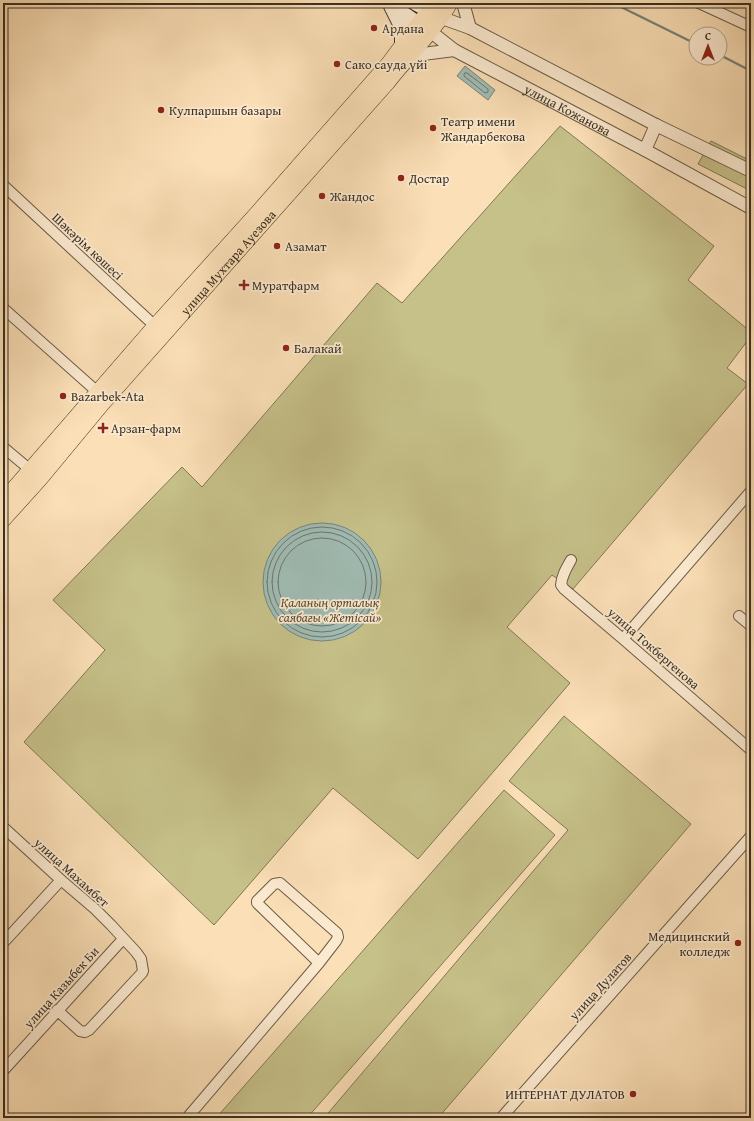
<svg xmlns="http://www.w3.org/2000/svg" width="754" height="1121" viewBox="0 0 754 1121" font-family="'Gentium Book Plus',serif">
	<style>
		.green { fill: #c6c089; stroke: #807856 }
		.water { fill: #a0bcb4; stroke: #78847a }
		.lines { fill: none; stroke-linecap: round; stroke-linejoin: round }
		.shore { stroke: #6e766b; stroke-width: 1 }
		.stream { stroke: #78847a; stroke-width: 2.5 }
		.minor-casing { stroke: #6b5c47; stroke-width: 12 }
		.tertiary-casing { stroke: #6b5c47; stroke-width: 14 }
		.secondary-casing { stroke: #3b3022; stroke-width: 16 }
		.primary-casing { stroke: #3b3022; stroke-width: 16 }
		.minor { stroke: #fcead0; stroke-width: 10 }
		.tertiary { stroke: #fcead0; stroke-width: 12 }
		.secondary { stroke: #fcead0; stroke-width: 14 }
		.primary { stroke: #fbdfb6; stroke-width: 15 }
		.poi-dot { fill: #8f2418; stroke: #fcead0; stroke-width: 1.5 }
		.labels { text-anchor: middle; stroke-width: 3.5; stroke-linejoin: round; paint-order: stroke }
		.poi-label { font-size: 13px; fill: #3b3022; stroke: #fcead0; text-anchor: start }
		.street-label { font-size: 13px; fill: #3b3022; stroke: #fcead0 }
		.park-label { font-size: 13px; font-style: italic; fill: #574d37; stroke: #fcead0 }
	</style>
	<rect width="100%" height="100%" fill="#fbdfb6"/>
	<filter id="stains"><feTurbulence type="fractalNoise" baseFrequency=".005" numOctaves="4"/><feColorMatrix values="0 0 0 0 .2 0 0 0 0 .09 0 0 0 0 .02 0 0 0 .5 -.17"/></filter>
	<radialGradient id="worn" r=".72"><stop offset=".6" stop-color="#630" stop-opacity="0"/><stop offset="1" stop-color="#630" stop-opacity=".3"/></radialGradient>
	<path class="green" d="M560,126L714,246L688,280L751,332V336L727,368L748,384L573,589L552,575L507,627L570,683L418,859L333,788L214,925L24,742L105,650L53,600L182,467L202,487L377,283L402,303Z
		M711,141L751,161V191L698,164Z
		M564,716L691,824L438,1118H324L568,830L509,781Z
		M504,790L555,835L307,1118H216Z"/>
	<path class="water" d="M465,66L495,90L488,100L457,76Z
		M263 582a59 59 0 1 1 118 0a59 59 0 1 1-118 0Z"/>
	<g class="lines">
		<path class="shore" d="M465,73H467L488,89V92L485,93L464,76V75Z
			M267 582a55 55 0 1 1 110 0a55 55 0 1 1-110 0Z
			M272 582a50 50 0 1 1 100 0a50 50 0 1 1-100 0Z
			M278 582a44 44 0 1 1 88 0a44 44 0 1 1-88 0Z"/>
		<path class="stream" d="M613,3L696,44
			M720,55L751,71"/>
		<defs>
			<path id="minor" d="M699,3L751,27
				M3,185L155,326
				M3,308L102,396
				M3,447L34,473
				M571,560C566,569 562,575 561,585L564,589L623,639L751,750
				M739,616L751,626
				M623,639L751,491
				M3,827L61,880L95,909L111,925L136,952L141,959L143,971L142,973L89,1030L85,1032L80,1031L57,1010
				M3,943L61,880
				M3,1071L123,939
				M187,1118L319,963L257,903V901L274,884L280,883L337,933L338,937L336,941L319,963
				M501,1118L751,836"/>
			<g id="tertiary">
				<path d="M463,3L470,28"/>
				<path d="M442,18L470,28L656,125L751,171"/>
				<path id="s1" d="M430,31L454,50L645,150L751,208"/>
				<path d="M405,61L423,54L454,50"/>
				<path d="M645,150L656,125"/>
			</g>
			<path id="secondary" d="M389,3L427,30
				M415,3L439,16
				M391,6L402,28V47"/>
			<g id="primary">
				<path d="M3,501L155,326L259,211L389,63L418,24L429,11L440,3"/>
				<path id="s2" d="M3,520L40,479L103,403L388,82C408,56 435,31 450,3"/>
			</g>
		</defs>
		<use href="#minor" class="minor-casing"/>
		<use href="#tertiary" class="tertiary-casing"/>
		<use href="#secondary" class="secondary-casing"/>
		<use href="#primary" class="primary-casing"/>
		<use href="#minor" class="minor"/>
		<use href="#tertiary" class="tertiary"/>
		<use href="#secondary" class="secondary"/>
		<use href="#primary" class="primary"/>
	</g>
	<g class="poi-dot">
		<circle cx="374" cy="28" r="4"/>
		<circle cx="337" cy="64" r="4"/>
		<circle cx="161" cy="110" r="4"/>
		<circle cx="433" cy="128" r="4"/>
		<circle cx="401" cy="178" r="4"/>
		<circle cx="322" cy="196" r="4"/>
		<circle cx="277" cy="246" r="4"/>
		<path d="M242 279h4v4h4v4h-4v4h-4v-4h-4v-4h4z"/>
		<circle cx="286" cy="348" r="4"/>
		<circle cx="63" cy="396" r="4"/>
		<path d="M101 422h4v4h4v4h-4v4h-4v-4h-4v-4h4z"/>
		<circle cx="738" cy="943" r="4"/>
		<circle cx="633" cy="1094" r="4"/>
	</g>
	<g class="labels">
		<g class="poi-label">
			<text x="382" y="33">Ардана</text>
			<text x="345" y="69">Сако сауда үйі</text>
			<text x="169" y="115">Кулпаршын базары</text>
			<text x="441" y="126">Театр имени<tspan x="441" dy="15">Жандарбекова</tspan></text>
			<text x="409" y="183">Достар</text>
			<text x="330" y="201">Жандос</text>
			<text x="285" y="251">Азамат</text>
			<text x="252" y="290">Муратфарм</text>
			<text x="294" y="353">Балакай</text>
			<text x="71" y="401">Bazarbek-Ata</text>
			<text x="111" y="433">Арзан-фарм</text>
			<text x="730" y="941" text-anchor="end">Медицинский<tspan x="730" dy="15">колледж</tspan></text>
			<text x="625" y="1099" text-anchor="end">ИНТЕРНАТ ДУЛАТОВ</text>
		</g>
		<g class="street-label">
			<text dy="5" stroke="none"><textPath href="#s1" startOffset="159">улица Кожанова</textPath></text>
			<text transform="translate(88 246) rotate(43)" y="5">Шәкәрім көшесі</text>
			<text dy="5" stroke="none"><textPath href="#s2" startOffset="342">улица Мухтара Ауезова</textPath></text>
			<text transform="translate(654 648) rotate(41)" y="5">улица Токбергенова</text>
			<text transform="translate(72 872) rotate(42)" y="5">улица Махамбет</text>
			<text transform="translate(600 986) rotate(-48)" y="5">улица Дулатов</text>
			<text transform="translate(61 987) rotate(-48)" y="5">улица Казыбек Би</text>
		</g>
		<g class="park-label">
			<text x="330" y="607">Қаланың орталық<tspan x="330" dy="15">саябағы «Жетісай»</tspan></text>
		</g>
	</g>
	<rect width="754" height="1121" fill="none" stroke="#fbdfb6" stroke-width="16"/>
	<rect x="4" y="4" width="746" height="1113" fill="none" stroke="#3b3022" stroke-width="2"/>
	<rect x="8" y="8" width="738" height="1105" fill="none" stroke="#3b3022"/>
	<g transform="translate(708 46)"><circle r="19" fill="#fcead0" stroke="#afa08a"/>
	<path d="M0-3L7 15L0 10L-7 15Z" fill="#8f2418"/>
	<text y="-6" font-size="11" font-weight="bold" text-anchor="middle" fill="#3b3022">С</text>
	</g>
	<rect width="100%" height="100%" filter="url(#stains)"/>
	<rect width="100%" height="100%" fill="url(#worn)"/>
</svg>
